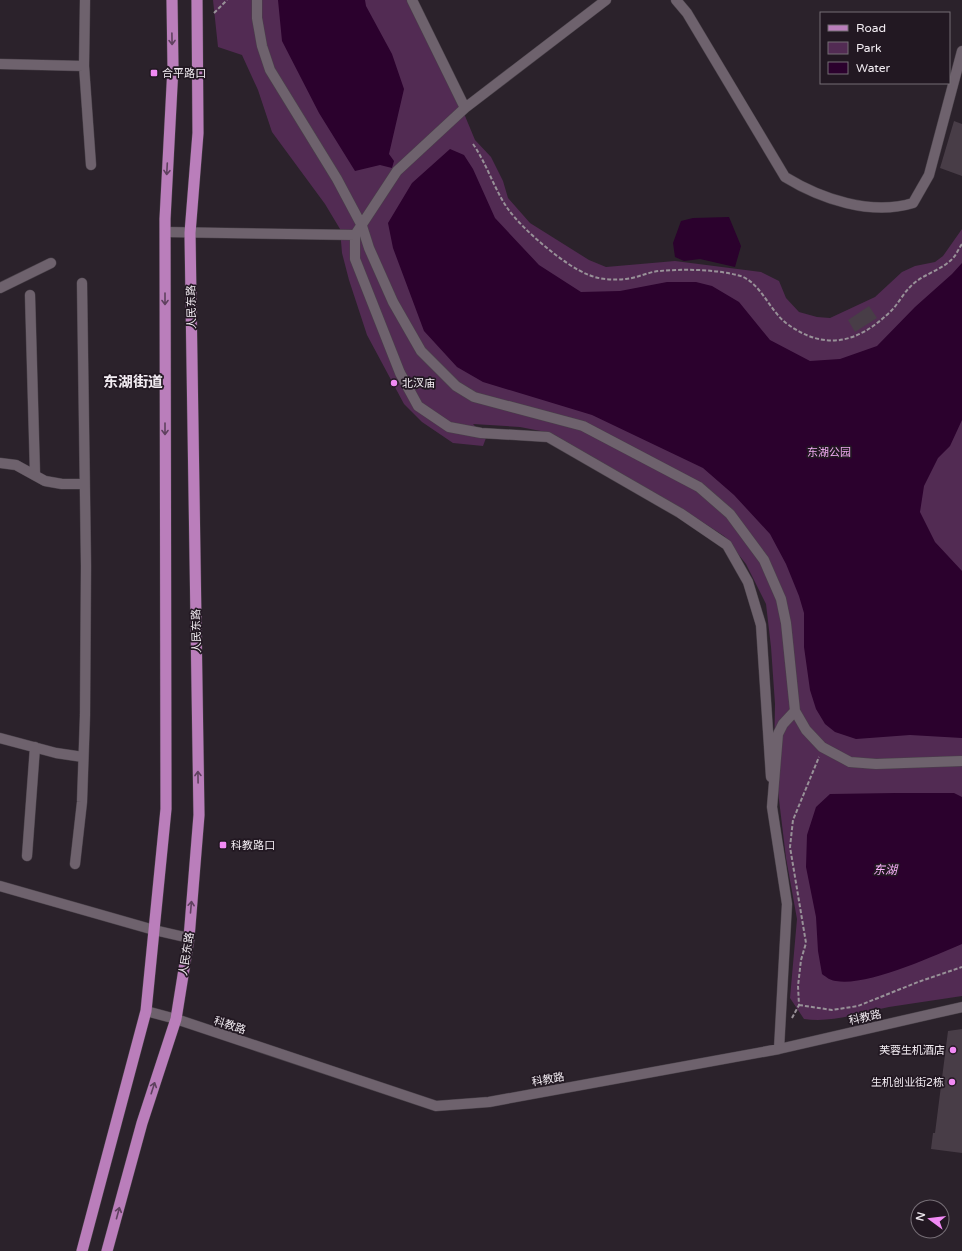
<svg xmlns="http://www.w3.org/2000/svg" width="962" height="1251" viewBox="0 0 962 1251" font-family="'Varela Round','Noto Sans SC',sans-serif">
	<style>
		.green { fill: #522b53 }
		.water { fill: #2b012d }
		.building { fill: #483d47 }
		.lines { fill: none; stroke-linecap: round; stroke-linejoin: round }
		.minor-casing { stroke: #494149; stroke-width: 11 }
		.primary-casing { stroke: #494149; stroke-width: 12 }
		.path { stroke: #989198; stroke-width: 2; stroke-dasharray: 4 2; stroke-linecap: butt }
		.minor { stroke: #6e626d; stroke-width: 10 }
		.primary { stroke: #ba7ebb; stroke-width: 11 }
		.oneway { stroke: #5f415f }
		.poi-dot { fill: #f18af4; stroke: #221822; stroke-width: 1.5 }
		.labels { text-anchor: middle; stroke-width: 3.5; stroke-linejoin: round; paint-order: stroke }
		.poi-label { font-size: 11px; fill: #f2ecf2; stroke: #221822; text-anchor: start }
		.street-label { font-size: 11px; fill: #f2ecf2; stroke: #221822 }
		.park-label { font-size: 11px; fill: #eea8ef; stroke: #221822 }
		.water-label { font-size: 12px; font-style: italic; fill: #f8b1f9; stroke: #221822 }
		.district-label { font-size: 15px; font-weight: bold; fill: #f2ecf2; stroke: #221822 }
	</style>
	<rect width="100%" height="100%" fill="#2b222b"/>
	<path class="green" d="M213,0H412L443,63L475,140L491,157L503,181L508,198L530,223L589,260L606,267L675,261L761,272L779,281L786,298L799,312L817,317L830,318L875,297L902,272L915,266L935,262L943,256L962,229V996C938,1000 913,1003 889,1007C860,1013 833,1023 804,1019L790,998L797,919L786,858L774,758L775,704L771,647L766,604L746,564L724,536L685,511L551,433L520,427L473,424L486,438L483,446L453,443L422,422L404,404L367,335L349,280L342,253L340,229L325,204L272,132L258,90L242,55L218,47Z"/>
	<path class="water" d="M278,0H365L366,6L392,54L404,89L389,154L394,161L392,168L380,165L355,171L319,113L282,41Z
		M450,149L464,155L473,169L495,218L539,265L581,292L620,291L667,282H696L712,286L739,302L770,340L810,361L840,359L877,346L915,307L952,274L962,263V420L950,446L938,458L924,486L920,512L935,542L962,571V738L910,735L856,739L835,732L825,724L816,709L810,690L804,647V613L799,596L786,564L770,534L734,495L703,468L592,415L483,382L457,367L424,331L393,248L388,223L412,183Z
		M729,217L741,246L735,267L700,259L684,261L675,257L673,243L681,221L693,218Z
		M895,793H954L962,797V944C934,956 865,987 836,981C831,981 826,977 822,974L818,951L816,917L806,867L807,835L816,807L830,794Z"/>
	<path class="building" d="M954,121L962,124V176L940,168Z
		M869,306L877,318L855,332L848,320Z
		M962,1029V1153L931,1149L933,1133H935L948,1031Z"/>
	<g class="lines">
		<defs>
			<path id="minor" d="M85,0L84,66L91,165
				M257,0V18L262,46L270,70L337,179L362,226L369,248L393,302L421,351L456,386L474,397L583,426L699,487L730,514L764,560L781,599L786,623L795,711L783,724L778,734L772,807L787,904L779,1049
				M412,0L465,108
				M606,0L465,108L397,171L355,235V259L400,373L418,406L449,427L481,433L548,437L680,513L727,545L748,582L761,625L771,777
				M676,0L687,13L785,177C821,199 871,216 913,203L929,175L962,51
				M0,64L84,66
				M165,232L355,235
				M0,288L51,263
				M30,295L35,474
				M0,463L16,465L45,481L62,484H84
				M795,711L806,730L822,747L850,762L876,764L962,761
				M0,738L56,753L83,757
				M27,856L35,747
				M75,864L82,802L85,715L86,566L82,283
				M0,886L154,930L189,938
				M146,1011L176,1019L436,1106L489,1102L779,1049L962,1007"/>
			<path id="primary" d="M82,1251L146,1011L166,809L165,219L173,67L172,0
				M107,1251L142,1123L176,1019L189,938L199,815L190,233L198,133L197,0"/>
		</defs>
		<use href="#minor" class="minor-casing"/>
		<use href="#primary" class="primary-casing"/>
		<path class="path" d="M214,13L227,0
			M473,144C487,164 494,189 508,209C523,230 565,266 589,275C601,280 614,280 626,279C637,278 648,272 659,271C684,269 712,269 737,275C760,280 768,309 786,323C825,352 858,343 891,311C898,304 903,294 910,287C922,274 943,270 954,257C957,253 959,248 962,244
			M799,1005L832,1010L858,1006L918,982L962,967
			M792,1018L799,1005L798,986L801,960L806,943L790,847L793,820L819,757"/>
		<use href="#minor" class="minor"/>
		<use href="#primary" class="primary"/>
	</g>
	<defs><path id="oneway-shaft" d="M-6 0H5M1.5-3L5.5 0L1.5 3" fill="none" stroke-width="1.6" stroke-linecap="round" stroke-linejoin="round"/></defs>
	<g class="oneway">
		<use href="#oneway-shaft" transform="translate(172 39) rotate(89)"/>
		<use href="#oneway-shaft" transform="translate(167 169) rotate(93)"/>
		<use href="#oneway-shaft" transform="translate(165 299) rotate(90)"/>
		<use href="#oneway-shaft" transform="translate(165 429) rotate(90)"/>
		<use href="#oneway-shaft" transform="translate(198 777) rotate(-91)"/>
		<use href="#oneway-shaft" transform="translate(191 907) rotate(-85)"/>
		<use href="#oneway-shaft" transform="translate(153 1088) rotate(-72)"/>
		<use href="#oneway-shaft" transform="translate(118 1213) rotate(-75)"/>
	</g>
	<g class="poi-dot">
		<rect x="150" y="69" width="8" height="8" rx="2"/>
		<circle cx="394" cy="383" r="4"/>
		<rect x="219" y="841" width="8" height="8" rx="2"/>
		<circle cx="953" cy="1050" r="4"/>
		<circle cx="952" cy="1082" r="4"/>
	</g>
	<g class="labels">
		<g class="poi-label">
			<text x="162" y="77">合平路口</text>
			<text x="402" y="387">北汊庙</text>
			<text x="231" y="849">科教路口</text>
			<text x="945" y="1054" text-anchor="end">芙蓉生机酒店</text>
			<text x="944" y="1086" text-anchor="end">生机创业街2栋</text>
		</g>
		<g class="street-label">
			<text transform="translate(191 307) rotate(-91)" y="4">人民东路</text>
			<text transform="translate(196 631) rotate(-91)" y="4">人民东路</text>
			<text transform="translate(186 954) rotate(-81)" y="4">人民东路</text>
			<text transform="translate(865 1017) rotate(-13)" y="4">科教路</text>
			<text transform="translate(230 1025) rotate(18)" y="4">科教路</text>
			<text transform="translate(548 1079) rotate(-10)" y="4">科教路</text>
		</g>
		<g class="park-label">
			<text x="829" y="456">东湖公园</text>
		</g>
		<g class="water-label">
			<text x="885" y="874">东湖</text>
		</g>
		<g class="district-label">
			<text x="133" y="387">东湖街道</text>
		</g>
	</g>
	<rect x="820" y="12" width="130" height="72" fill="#221822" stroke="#756d75"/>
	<rect x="828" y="25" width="20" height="6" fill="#ba7ebb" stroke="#756d75"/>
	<text x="856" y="32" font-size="12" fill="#f2ecf2">Road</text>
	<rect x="828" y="42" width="20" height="12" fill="#522b53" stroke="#756d75"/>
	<text x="856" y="52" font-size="12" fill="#f2ecf2">Park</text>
	<rect x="828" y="62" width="20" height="12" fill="#2b012d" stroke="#756d75"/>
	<text x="856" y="72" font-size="12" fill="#f2ecf2">Water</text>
	<g transform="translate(930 1219) rotate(285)"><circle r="19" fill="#221822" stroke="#756d75"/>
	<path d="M0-3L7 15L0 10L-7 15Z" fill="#f18af4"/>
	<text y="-6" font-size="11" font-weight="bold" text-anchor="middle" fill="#f2ecf2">N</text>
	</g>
</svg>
